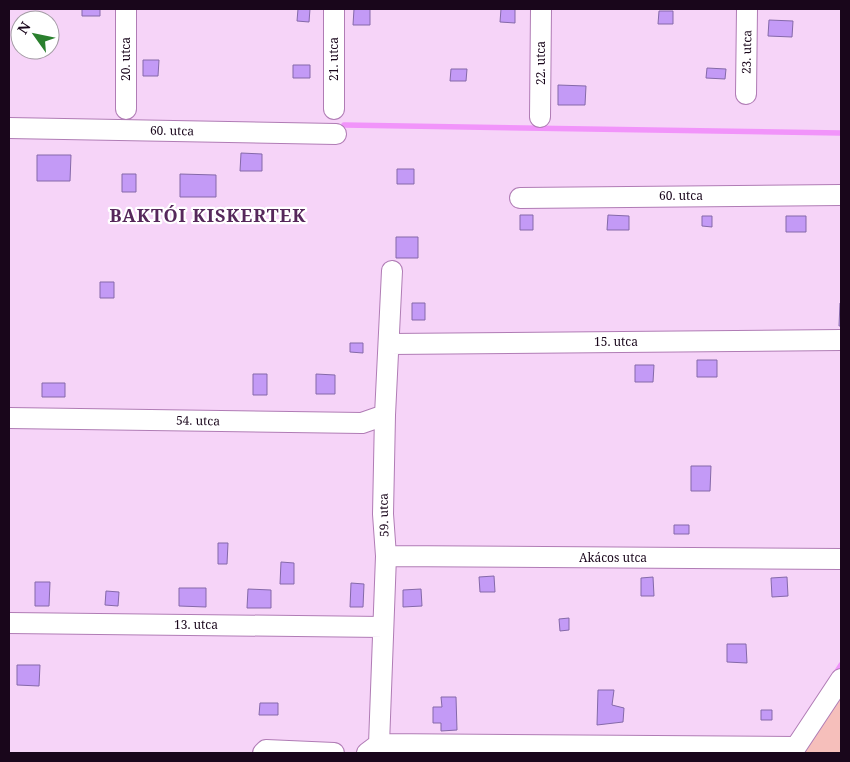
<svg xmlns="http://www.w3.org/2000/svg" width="850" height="762" viewBox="0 0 850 762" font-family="'Noto Serif',serif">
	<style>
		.green { fill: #f6bfbb }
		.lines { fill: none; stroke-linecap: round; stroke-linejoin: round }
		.stream { stroke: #f194fa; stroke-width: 5.5 }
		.building { fill: #c39af6; stroke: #8569a9 }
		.minor-casing { stroke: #b07cb5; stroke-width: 22 }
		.minor { stroke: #fff; stroke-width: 20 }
		.labels { text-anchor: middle; stroke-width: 4.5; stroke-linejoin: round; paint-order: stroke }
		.street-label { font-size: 12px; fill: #19061b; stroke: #fff }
		.district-label { font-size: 18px; font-weight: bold; letter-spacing: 1px; fill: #56285b; stroke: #fff }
	</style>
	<rect width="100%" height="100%" fill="#f6d4f8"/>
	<path class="green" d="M841,689V753H798Z"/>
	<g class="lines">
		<path class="stream" d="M344,125L841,133
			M834,676L841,665"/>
	</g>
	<path class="building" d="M82,9H100V16H82Z
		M298,9H310L309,22L297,21Z
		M354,9H370V25H353Z
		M501,9H515V23L500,22Z
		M659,11H673V24H658Z
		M769,20L793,21L792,37L768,36Z
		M143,60H159L158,76H143Z
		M293,65H310V78H293Z
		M707,68L726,69L725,79L706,78Z
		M451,69H467L466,81H450Z
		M558,85L586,86L585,105H558Z
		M241,153L262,154V171H240Z
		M37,155H71L70,181H37Z
		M397,169H414V184H397Z
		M122,174H136V192H122Z
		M180,174L216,175V197H180Z
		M520,215H533V230H520Z
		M608,215L629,216V230H607Z
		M702,216H712V227L702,226Z
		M786,216H806V232H786Z
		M396,237H418V258H396Z
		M100,282H114V298H100Z
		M412,303H425V320H412Z
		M840,303H841V326H839Z
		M350,343H363V353L350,352Z
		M697,360H717V377H697Z
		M635,365H654L653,382H635Z
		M253,374H267V395H253Z
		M316,374L335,375V394H316Z
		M42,383H65V397H42Z
		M691,466H711L710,491H691Z
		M674,525H689V534H674Z
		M218,543H228L227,564H218Z
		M281,562L294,563V584H280Z
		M494,576L495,592H480L479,577Z
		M653,577L654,596H641V578Z
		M787,577L788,596L772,597L771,578Z
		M35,582H50L49,606H35Z
		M351,583L364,584L363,607H350Z
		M179,588H206V607L179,606Z
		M248,589L271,590V608H247Z
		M421,589L422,606L403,607V590Z
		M106,591L119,592L118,606L105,605Z
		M569,618V630L560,631L559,619Z
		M727,644H746L747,663L727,662Z
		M17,665H40L39,686L17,685Z
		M598,690H614L612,705L624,708L623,722L597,725Z
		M441,697H456L457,730L441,731V723H433V707H442Z
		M260,703H278V715H259Z
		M761,710H772V720H761Z"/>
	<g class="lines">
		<defs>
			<path id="minor" d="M126,9V109
				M746,94L747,9
				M334,109V9
				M540,117L541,9
				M9,128L336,134
				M520,198L841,195
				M390,344L841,340
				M9,418L362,423L385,415
				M386,556L841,559
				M9,623L383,627
				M379,744L796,747
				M263,753L266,750L334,753
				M367,753L379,744L386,556L383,514L385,415L392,271
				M792,753L841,679"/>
		</defs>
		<use href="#minor" class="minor-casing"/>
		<use href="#minor" class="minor"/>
	</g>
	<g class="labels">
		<g class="street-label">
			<text transform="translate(747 52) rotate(-89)" y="4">23. utca</text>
			<text transform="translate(126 59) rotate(-90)" y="4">20. utca</text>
			<text transform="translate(334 59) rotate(-90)" y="4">21. utca</text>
			<text transform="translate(541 63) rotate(-90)" y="4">22. utca</text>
			<text transform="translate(172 131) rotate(1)" y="4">60. utca</text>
			<text x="681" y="200">60. utca</text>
			<text x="616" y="346">15. utca</text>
			<text transform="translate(198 421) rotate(1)" y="4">54. utca</text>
			<text transform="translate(384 515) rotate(-91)" y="4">59. utca</text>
			<text x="613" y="562">Akácos utca</text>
			<text x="196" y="629">13. utca</text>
		</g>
		<g class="district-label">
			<text x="208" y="222">BAKTÓI KISKERTEK</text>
		</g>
	</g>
	<rect width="850" height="762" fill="none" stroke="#19061b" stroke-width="20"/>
	<g transform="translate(35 35) rotate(303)"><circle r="24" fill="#ffffff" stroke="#a39ba4"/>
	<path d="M0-4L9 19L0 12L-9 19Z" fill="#2a802e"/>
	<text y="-8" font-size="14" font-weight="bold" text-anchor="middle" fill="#19061b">N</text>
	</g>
</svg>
